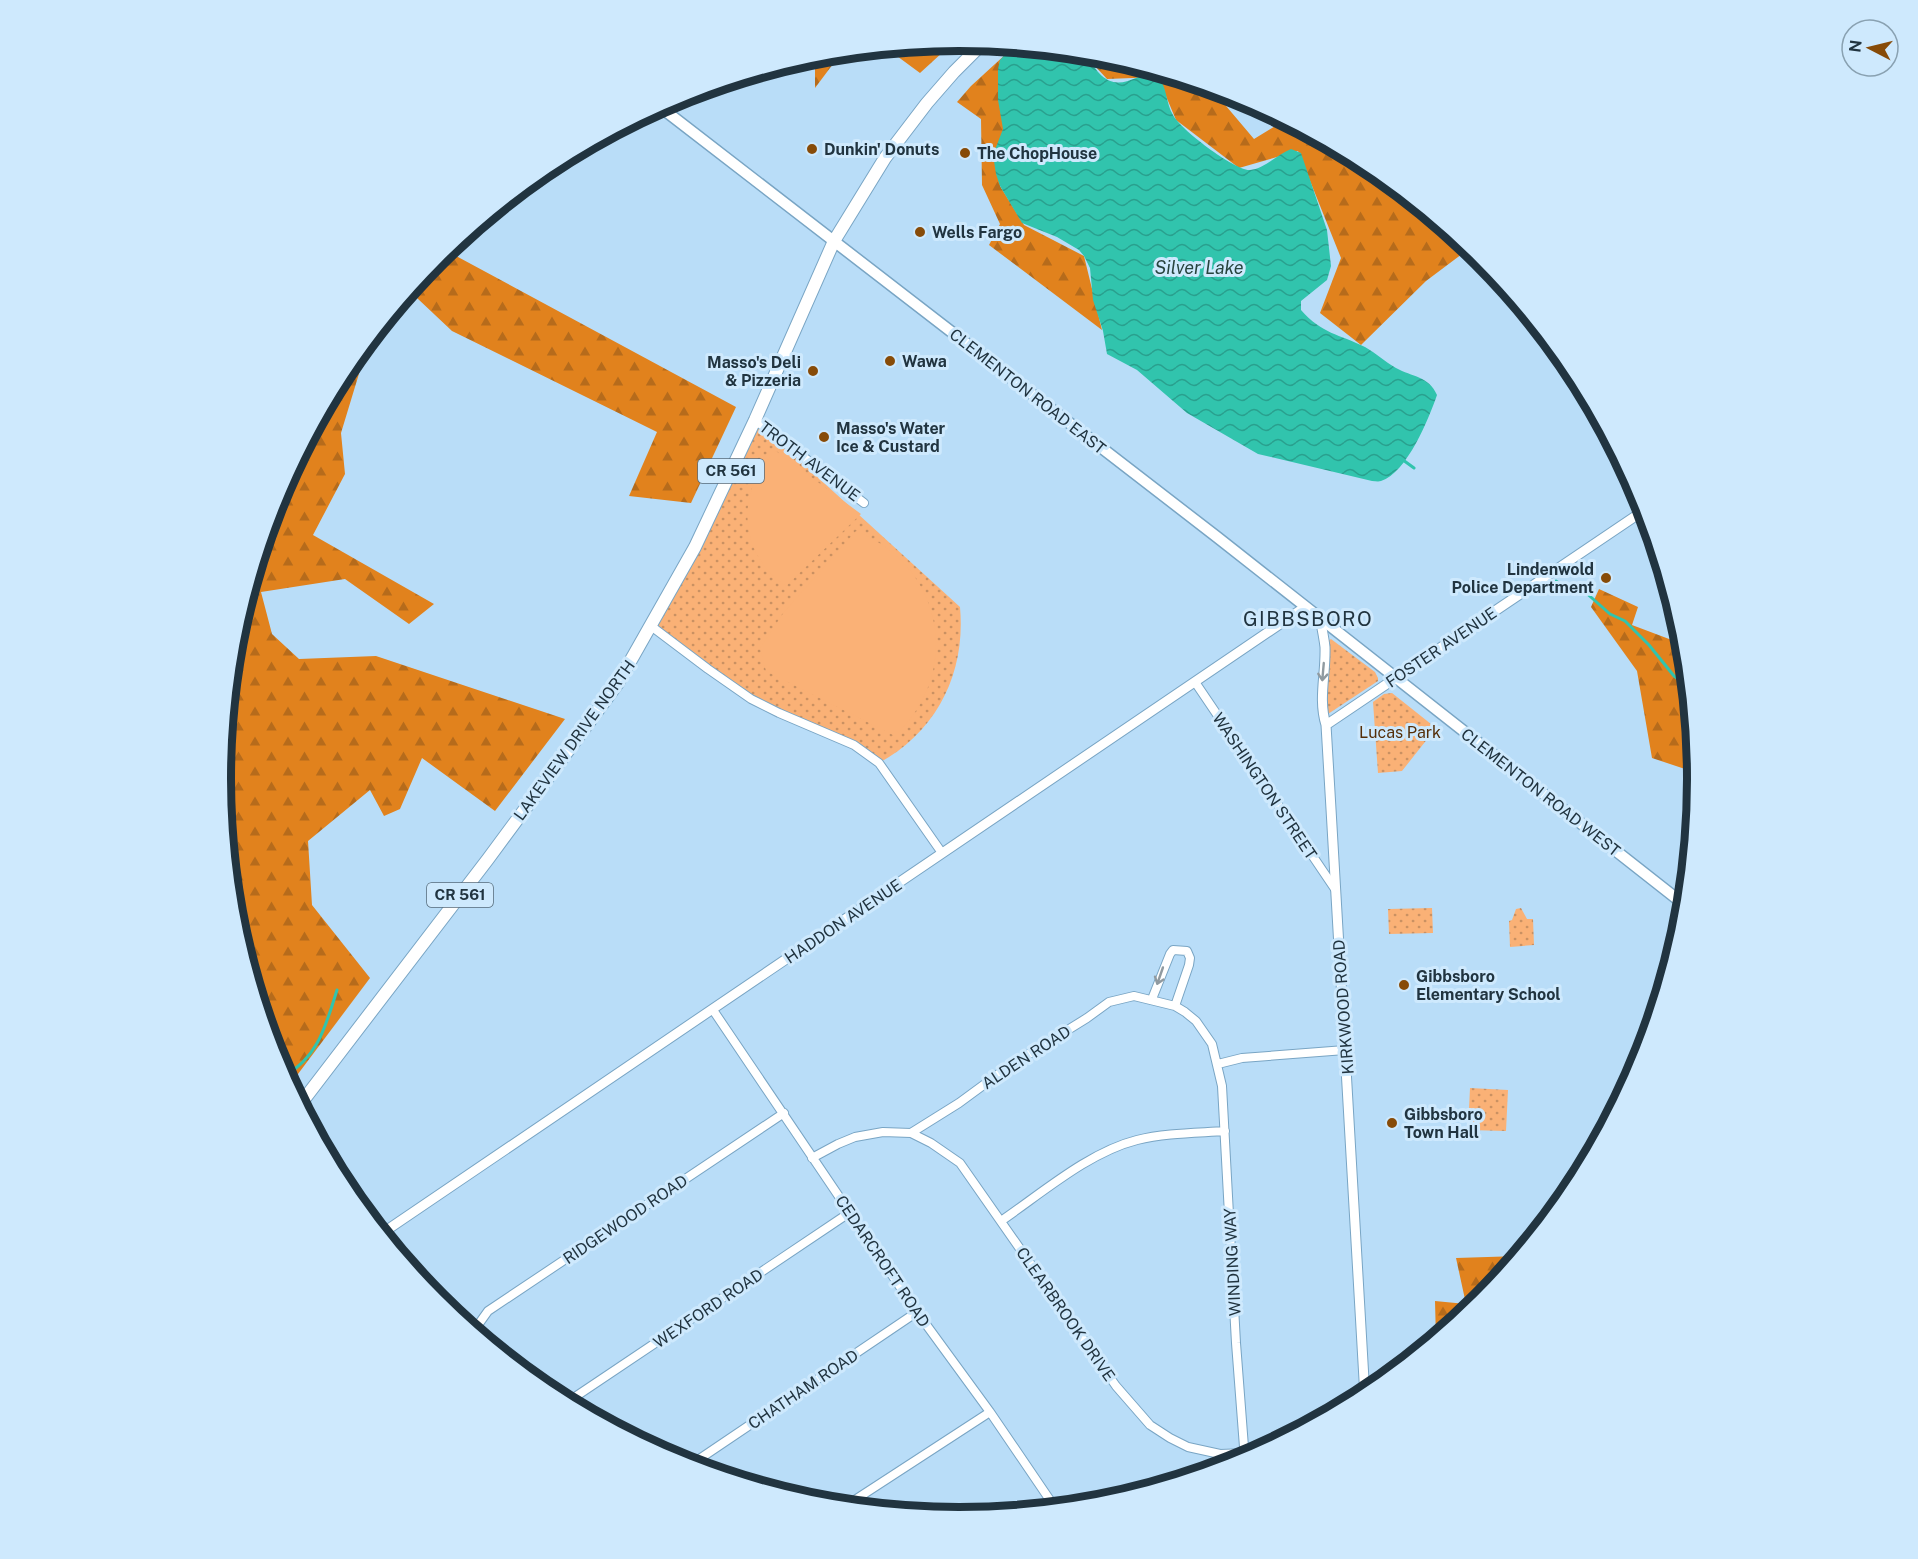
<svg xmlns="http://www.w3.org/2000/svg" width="1918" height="1559" viewBox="0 0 1918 1559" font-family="'Public Sans',sans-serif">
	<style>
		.forest { fill: url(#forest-firs) }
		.park { fill: url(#park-dots) }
		.garden { fill: #fab176 }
		.water { fill: url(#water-waves) }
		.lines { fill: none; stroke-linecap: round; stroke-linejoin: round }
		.stream { stroke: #31c4ad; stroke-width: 3 }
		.minor-casing { stroke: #79a5c4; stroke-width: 10 }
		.tertiary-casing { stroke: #79a5c4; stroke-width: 11 }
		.secondary-casing { stroke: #79a5c4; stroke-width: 13 }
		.primary-casing { stroke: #79a5c4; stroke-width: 14 }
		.minor { stroke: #fff; stroke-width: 8 }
		.tertiary { stroke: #fff; stroke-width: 9 }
		.secondary { stroke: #fff; stroke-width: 10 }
		.primary { stroke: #fff; stroke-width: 12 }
		.oneway { stroke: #909aa0 }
		.poi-dot { fill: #874b08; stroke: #cee9fd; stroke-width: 2 }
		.labels { text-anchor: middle; stroke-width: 6; stroke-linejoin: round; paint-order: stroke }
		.shield { fill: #cee9fd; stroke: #556a79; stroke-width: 1.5 }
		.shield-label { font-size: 15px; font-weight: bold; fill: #213440 }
		.poi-label { font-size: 16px; font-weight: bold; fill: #213440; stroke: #cee9fd; text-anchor: start }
		.street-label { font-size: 16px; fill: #213440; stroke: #cee9fd }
		.park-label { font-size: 16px; fill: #542e08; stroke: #cee9fd }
		.water-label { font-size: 18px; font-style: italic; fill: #27443e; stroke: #cee9fd }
		.quarter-label { font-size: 20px; letter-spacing: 1.5px; fill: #213440; stroke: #cee9fd }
		.rim { fill: none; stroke: #213440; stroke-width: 8 }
	</style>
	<defs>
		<pattern id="forest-firs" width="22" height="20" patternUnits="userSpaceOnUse" patternTransform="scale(1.5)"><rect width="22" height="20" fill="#e1821d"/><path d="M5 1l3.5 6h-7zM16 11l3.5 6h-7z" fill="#b66b1b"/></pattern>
		<pattern id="park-dots" width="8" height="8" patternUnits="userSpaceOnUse" patternTransform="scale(1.5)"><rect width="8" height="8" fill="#fab176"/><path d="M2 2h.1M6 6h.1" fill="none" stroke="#ca9162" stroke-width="1.8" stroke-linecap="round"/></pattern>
		<pattern id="water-waves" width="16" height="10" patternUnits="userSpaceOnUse" patternTransform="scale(1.5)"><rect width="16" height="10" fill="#31c4ad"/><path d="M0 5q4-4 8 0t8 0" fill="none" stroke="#29a08e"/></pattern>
	</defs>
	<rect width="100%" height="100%" fill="#b9ddf8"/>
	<path class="forest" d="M955,41L920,73L886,48Z
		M842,52L815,88V55Z
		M1007,53L1000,186L1024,225L1084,256L1102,330L989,245L1000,224L982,185L981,119L957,102L971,86Z
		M1083,53L1104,55L1210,87L1254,139L1285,120C1329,144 1387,165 1416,209L1420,207L1470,248L1426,281L1361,345L1320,313L1341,258L1298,151L1239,168L1176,120L1158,77L1107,79Z
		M445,250L736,407L691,503L629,496L657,432L452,331L417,298L396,306L437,257Z
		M380,326L368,344L341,433L345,474L313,535L434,604L409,624L345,579L261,592L272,634L299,659L376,656L565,719L495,811L422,758L400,809L384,816L370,790L308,841L312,905L370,978L289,1086L276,1062L234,923L220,779L234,635L276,496L345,369Z
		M1599,589L1638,607L1632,625L1685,645L1697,773L1652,758L1637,671L1591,607Z
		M1519,1256L1481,1302L1436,1340L1435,1301L1466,1304L1456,1258Z"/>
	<path class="park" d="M755,420L960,607C966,673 937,731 879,763L854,745L751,699L651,626Z
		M1331,639L1375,672L1378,678V681L1328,714L1325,712L1328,641Z
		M1392,693L1436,728L1402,771L1378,773L1373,702L1384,694Z
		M1432,908L1433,933L1389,934L1388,909Z
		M1521,908L1527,919H1533L1534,945L1510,947L1509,921L1512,920L1516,909Z
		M1470,1088L1508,1090L1506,1131L1468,1130Z"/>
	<path class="garden" d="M776,451L861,514L786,586C738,554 735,490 776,451Z
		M856,531C944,566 963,672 895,736L766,671L760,648L784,612Z"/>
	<path class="water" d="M1013,46L1088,53C1091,60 1094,68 1099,73C1122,98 1144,64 1158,77C1167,86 1166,104 1173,115C1180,129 1235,171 1250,170C1264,169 1278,154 1291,149L1301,153L1327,230L1331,266L1327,280L1301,301V310C1322,334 1339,334 1365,347C1376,353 1385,362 1396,368C1412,377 1429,376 1437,395C1429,418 1407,473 1381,481C1378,482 1375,481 1372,481L1258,454L1187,413L1137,370L1107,354L1103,331L1093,300L1090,268L1084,256L1079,250L1057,237L1022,223L1000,186L996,174L993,155L1003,129L998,100V69L1000,60Z"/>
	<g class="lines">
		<path class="stream" d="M1403,460L1414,468
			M1556,581L1571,592L1584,591L1610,614L1625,621L1649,645L1674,676L1689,687
			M284,1076C318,1058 326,1025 337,990"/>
		<defs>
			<path id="minor" d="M755,420L864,503
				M651,626L708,669L751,699L779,713L854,745L879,763L942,853
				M1195,682L1335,889
				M1152,999L1170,954L1173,950L1187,951L1190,958L1189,965L1175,1006
				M713,1010L917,1312L990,1412L1056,1509
				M1218,1064L1242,1058L1345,1050
				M911,1133L931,1143L960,1163L1116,1386L1150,1425L1170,1438L1188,1447L1220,1454L1245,1453
				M812,1158L838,1144L855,1137L883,1132L911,1133L959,1103L1008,1067L1087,1018L1109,1002L1134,996L1175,1006L1185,1012L1196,1021L1212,1044L1222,1086L1236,1343L1245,1460
				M1001,1221C1042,1193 1089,1152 1137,1140C1165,1133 1196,1133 1225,1131
				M473,1332L488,1311L784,1113
				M566,1403L849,1213
				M689,1466L917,1312
				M844,1507L990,1412"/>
			<path id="tertiary" d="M1320,618C1322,628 1324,638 1325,647C1326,674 1318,699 1326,725L1331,809L1365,1397
				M1326,725L1646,509
				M381,1234L1305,607"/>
			<path id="secondary" d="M659,106L1217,537L1686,906"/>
			<path id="primary" d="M299,1106L488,859L618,683L695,547L755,420L834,241L885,158L927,103L954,72L983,43"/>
		</defs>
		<use href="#minor" class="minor-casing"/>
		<use href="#tertiary" class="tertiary-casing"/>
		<use href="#secondary" class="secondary-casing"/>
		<use href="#primary" class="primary-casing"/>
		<use href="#minor" class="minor"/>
		<use href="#tertiary" class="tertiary"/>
		<use href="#secondary" class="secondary"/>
		<use href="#primary" class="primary"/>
	</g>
	<defs><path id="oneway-shaft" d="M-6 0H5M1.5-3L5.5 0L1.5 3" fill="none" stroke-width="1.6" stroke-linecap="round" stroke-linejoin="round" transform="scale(1.5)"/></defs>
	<g class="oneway">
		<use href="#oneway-shaft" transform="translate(1323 672) rotate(95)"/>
		<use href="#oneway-shaft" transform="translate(1160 976) rotate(109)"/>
	</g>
	<g class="poi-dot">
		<circle cx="812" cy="149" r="6"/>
		<circle cx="965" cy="153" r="6"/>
		<circle cx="920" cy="232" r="6"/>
		<circle cx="890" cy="361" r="6"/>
		<circle cx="813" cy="371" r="6"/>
		<circle cx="824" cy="437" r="6"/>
		<circle cx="1606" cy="578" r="6"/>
		<circle cx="1404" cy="985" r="6"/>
		<circle cx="1392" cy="1123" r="6"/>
	</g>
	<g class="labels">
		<g class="shield">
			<rect x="698" y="459" width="66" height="24" rx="4.5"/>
			<rect x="427" y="883" width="66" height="24" rx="4.5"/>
		</g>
		<g class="shield-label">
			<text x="731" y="476">CR 561</text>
			<text x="460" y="900">CR 561</text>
		</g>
		<g class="poi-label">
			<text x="824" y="155">Dunkin' Donuts</text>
			<text x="977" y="159">The ChopHouse</text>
			<text x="932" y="238">Wells Fargo</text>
			<text x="902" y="367">Wawa</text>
			<text x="801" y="368" text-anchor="end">Masso's Deli<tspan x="801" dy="18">&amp; Pizzeria</tspan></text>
			<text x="836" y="434">Masso's Water<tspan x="836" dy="18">Ice &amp; Custard</tspan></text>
			<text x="1594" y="575" text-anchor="end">Lindenwold<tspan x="1594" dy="18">Police Department</tspan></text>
			<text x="1416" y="982">Gibbsboro<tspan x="1416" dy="18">Elementary School</tspan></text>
			<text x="1404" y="1120">Gibbsboro<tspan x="1404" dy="18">Town Hall</tspan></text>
		</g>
		<g class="street-label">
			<text transform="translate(1028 391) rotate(38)" y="6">CLEMENTON ROAD EAST</text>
			<text transform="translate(810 461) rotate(37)" y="6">TROTH AVENUE</text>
			<text transform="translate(1441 647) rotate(-34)" y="6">FOSTER AVENUE</text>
			<text transform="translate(574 740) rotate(-54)" y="6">LAKEVIEW DRIVE NORTH</text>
			<text transform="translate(1265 786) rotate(56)" y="6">WASHINGTON STREET</text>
			<text transform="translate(1541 792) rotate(38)" y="6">CLEMENTON ROAD WEST</text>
			<text transform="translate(843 921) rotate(-34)" y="6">HADDON AVENUE</text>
			<text transform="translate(1343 1007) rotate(-94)" y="6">KIRKWOOD ROAD</text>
			<text transform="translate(1026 1057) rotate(-33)" y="6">ALDEN ROAD</text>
			<text transform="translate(625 1219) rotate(-34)" y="6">RIDGEWOOD ROAD</text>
			<text transform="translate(883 1261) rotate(56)" y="6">CEDARCROFT ROAD</text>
			<text transform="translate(1232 1262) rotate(-93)" y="6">WINDING WAY</text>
			<text transform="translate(708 1308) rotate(-34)" y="6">WEXFORD ROAD</text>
			<text transform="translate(1066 1314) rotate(55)" y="6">CLEARBROOK DRIVE</text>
			<text transform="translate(803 1389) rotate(-34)" y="6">CHATHAM ROAD</text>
		</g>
		<g class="park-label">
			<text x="1400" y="738">Lucas Park</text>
		</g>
		<g class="water-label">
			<text x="1199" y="274">Silver Lake</text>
		</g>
		<g class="quarter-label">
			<text x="1308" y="626">GIBBSBORO</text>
		</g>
	</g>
	<path d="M0 0H1918V1559H0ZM231 779a728 728 0 1 1 1456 0a728 728 0 1 1-1456 0Z" fill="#cee9fd" fill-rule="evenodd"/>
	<path class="rim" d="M231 779a728 728 0 1 1 1456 0a728 728 0 1 1-1456 0Z"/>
	<g transform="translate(1870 48) rotate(277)"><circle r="28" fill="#cee9fd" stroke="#89a1b1" stroke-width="1.5"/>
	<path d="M0-4.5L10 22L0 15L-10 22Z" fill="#874b08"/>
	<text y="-9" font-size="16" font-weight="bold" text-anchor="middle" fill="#213440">N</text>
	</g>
</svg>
